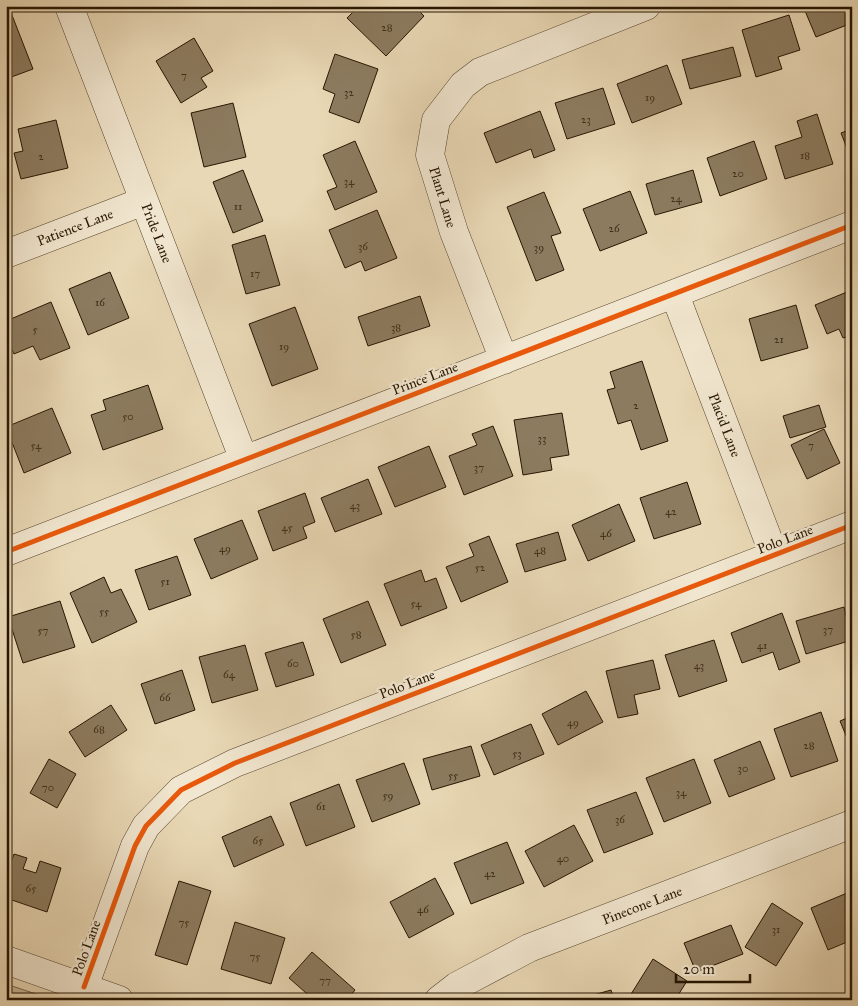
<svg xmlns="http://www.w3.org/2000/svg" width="858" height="1006" viewBox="0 0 858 1006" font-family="'IM FELL Great Primer',serif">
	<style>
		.green { fill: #c8b797; stroke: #78664c }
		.building { fill: #8c7b5f; stroke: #271602 }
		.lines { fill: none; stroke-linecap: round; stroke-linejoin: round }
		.minor-casing { stroke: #58462f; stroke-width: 29 }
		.minor { stroke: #f1e6cf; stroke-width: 28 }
		.cycleway-casing { stroke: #f1e6cf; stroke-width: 8 }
		.cycleway { stroke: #e8590c; stroke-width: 5 }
		.labels { text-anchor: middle; stroke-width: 4.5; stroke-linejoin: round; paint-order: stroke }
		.number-label { font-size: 11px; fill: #402f19 }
		.street-label { font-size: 14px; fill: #271602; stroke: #f1e6cf }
	</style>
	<rect width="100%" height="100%" fill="#e9d8b5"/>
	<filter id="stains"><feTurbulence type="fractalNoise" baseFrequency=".004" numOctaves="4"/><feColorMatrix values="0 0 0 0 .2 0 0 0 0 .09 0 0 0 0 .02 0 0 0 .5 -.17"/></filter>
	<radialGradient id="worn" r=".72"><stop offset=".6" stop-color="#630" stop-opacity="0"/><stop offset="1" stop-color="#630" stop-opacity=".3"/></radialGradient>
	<path class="green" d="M6,984L54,1000H6Z"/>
	<path class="building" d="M359,6H364L368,10L372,6H414L424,16L386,56L347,18Z
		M439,6H452L440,10Z
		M803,6H852V23L816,37Z
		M10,10L33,69L6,79V11Z
		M789,15L800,50L778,57L782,69L756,77L742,30Z
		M194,38L213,71L201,78L207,87L181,103L156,61Z
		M733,47L741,76L690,89L682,60Z
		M335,54L378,69L359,123L329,112L335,94L323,89Z
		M667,65L682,104L632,123L617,84Z
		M603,88L615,124L567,139L555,103Z
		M233,103L246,157L204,167L191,113Z
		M540,111L555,150L534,158L531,149L496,163L484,133Z
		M817,114L833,164L785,179L775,146L802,137L797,121Z
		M56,120L68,168L21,179L14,153L23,151L18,129Z
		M852,129V161L841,133Z
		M355,141L377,192L335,210L327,191L337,187L323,155Z
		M754,141L767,179L720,196L707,158Z
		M243,170L263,221L233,233L213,182Z
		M693,170L702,202L655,215L646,184Z
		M630,191L647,233L600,251L583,209Z
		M544,192L561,233L551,236L564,270L536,281L507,207Z
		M377,210L397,258L365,271L361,261L345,268L329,230Z
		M265,235L280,285L246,294L232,245Z
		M110,272L129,318L88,335L69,289Z
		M852,290V335L843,338L839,329L827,334L815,305Z
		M420,296L430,326L368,346L358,317Z
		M51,302L70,348L40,360L33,346L14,354L6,336V321Z
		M796,305L808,348L761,361L749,319Z
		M295,307L318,369L272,386L249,324Z
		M642,361L668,441L641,450L631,420L618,424L607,390L615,388L610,372Z
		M148,385L163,429L103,450L91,415L106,410L103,400Z
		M819,405L826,427L790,438L783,416Z
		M52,408L71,453L24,473L6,427Z
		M562,413L569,455L550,458L552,470L523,475L514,420Z
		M493,426L513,476L464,495L449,456L477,445L472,434Z
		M824,429L840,463L807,479L791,445Z
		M429,446L446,487L395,507L378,467Z
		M368,479L382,514L335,532L321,498Z
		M687,482L701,524L654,539L640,498Z
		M305,493L315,522L303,527L307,538L273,551L258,511Z
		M619,504L635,541L588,561L572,525Z
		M242,520L258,559L211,579L194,539Z
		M558,532L566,560L525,572L516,544Z
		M489,536L508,582L461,602L446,567L474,556L469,544Z
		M177,556L191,595L149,610L135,570Z
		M421,570L425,582L436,578L447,608L401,626L384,584Z
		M104,577L111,593L121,589L137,622L92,643L70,593Z
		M60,601L75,647L23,663L8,617Z
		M368,601L386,645L341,663L323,619Z
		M844,607L852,640L806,654L796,621Z
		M782,613L800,662L779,670L773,652L742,663L731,633Z
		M714,640L727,681L679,697L665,655Z
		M303,642L314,675L276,687L265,653Z
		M245,645L258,690L212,703L199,657Z
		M653,660L660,689L634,695L638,714L618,718L606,671Z
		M182,670L195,710L155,724L141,684Z
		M586,691L603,722L558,745L542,714Z
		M111,705L127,730L85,757L69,732Z
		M821,712L838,761L791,777L774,729Z
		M852,716V750L840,721Z
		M531,724L544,754L494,775L481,745Z
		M760,741L775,779L729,797L714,760Z
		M471,746L480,776L432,790L423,759Z
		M49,759L76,774L57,808L30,793Z
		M694,759L711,803L664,822L646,778Z
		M404,763L420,804L372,822L356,780Z
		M339,784L355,827L306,846L290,803Z
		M636,792L653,834L604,853L587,810Z
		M271,816L284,845L234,867L222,837Z
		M574,825L593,861L544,887L525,851Z
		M507,842L524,883L471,904L454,863Z
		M14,854L27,858L23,869L36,873L40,861L61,868L47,912L6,898V876Z
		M435,878L454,914L409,938L390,902Z
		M179,881L211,891L187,965L155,955Z
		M852,891V940L828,950L811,908Z
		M772,903L803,923L776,966L745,947Z
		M235,922L285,938L271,984L221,969Z
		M731,925L743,954L696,972L684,943Z
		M312,952L355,990L347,1000H314L289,978Z
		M653,959L687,981L675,1000H630L628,999Z
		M611,990L614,1000H576Z"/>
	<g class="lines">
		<defs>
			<path id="minor" d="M69,6L244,460
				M6,254L144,201
				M675,295L774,555
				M504,360L454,232L430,155L436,120L463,85L480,72L646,6
				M6,552L852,225
				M6,960L119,1000
				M84,987L135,846L146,826L181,790L235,763L852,525
				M439,1000L457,986L529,948L852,824"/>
		</defs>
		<use href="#minor" class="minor-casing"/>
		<use href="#minor" class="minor"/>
		<defs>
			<path id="cycleway" d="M6,552L852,225
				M84,987L135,846L146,826L181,790L235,763L852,525"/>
		</defs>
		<use href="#cycleway" class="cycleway-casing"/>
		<use href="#cycleway" class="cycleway"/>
	</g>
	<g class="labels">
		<g class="number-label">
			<text x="387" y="31">28</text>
			<text x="184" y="79">7</text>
			<text x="349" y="96">32</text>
			<text x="650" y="101">19</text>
			<text x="586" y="123">23</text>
			<text x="805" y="159">18</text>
			<text x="41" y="160">2</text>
			<text x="738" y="177">20</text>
			<text x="349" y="185">34</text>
			<text x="676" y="202">24</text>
			<text x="238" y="210">11</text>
			<text x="614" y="232">26</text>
			<text x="363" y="250">36</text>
			<text x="539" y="251">39</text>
			<text x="255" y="277">17</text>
			<text x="100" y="306">16</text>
			<text x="396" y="331">38</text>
			<text x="35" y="333">5</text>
			<text x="779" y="343">21</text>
			<text x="284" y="350">19</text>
			<text x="636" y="409">2</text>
			<text x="128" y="420">50</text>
			<text x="542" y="442">33</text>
			<text x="36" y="449">54</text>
			<text x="811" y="449">7</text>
			<text x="479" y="471">37</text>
			<text x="355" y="509">43</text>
			<text x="671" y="515">42</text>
			<text x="287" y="531">45</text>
			<text x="606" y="537">46</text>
			<text x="225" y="552">49</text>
			<text x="540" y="554">48</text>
			<text x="480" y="571">52</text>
			<text x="165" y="585">51</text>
			<text x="416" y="607">54</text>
			<text x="104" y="615">55</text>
			<text x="828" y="633">37</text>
			<text x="43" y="634">57</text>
			<text x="356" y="638">58</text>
			<text x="762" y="649">41</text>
			<text x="293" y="667">60</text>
			<text x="699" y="669">43</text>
			<text x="229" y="678">64</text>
			<text x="165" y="701">66</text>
			<text x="573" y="726">49</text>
			<text x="99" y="733">68</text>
			<text x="809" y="749">28</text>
			<text x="517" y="757">53</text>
			<text x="743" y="772">30</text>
			<text x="453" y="779">55</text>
			<text x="48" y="791">70</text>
			<text x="681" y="796">34</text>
			<text x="388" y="799">59</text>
			<text x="321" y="810">61</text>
			<text x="620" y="823">36</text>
			<text x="258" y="844">65</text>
			<text x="563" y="862">40</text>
			<text x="490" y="877">42</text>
			<text x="31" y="892">65</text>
			<text x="423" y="913">46</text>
			<text x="184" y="926">75</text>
			<text x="776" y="933">31</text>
			<text x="255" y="960">75</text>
			<text x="325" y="984">77</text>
		</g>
		<g class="street-label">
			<text transform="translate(443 197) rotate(73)" y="5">Plant Lane</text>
			<text transform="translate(75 227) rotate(-21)" y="5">Patience Lane</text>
			<text transform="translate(157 233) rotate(69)" y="5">Pride Lane</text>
			<text transform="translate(425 378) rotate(-21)" y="5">Prince Lane</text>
			<text transform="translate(725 425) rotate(69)" y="5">Placid Lane</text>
			<text transform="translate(785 539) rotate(-21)" y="5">Polo Lane</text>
			<text transform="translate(407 684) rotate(-21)" y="5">Polo Lane</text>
			<text transform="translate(642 905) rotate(-21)" y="5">Pinecone Lane</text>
			<text transform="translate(86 948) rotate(-70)" y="5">Polo Lane</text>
		</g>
	</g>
	<rect width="858" height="1006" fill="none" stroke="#e9d8b5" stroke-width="25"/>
	<rect x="8" y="8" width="843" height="991" fill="none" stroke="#271602" stroke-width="2.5"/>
	<rect x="12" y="12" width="833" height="981" fill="none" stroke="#271602"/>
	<path d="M676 974v8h74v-8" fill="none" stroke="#271602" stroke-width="2.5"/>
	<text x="683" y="974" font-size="15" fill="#271602" stroke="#f1e6cf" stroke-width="4" paint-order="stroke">20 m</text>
	<rect width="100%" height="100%" filter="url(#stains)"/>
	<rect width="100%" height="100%" fill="url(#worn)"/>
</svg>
